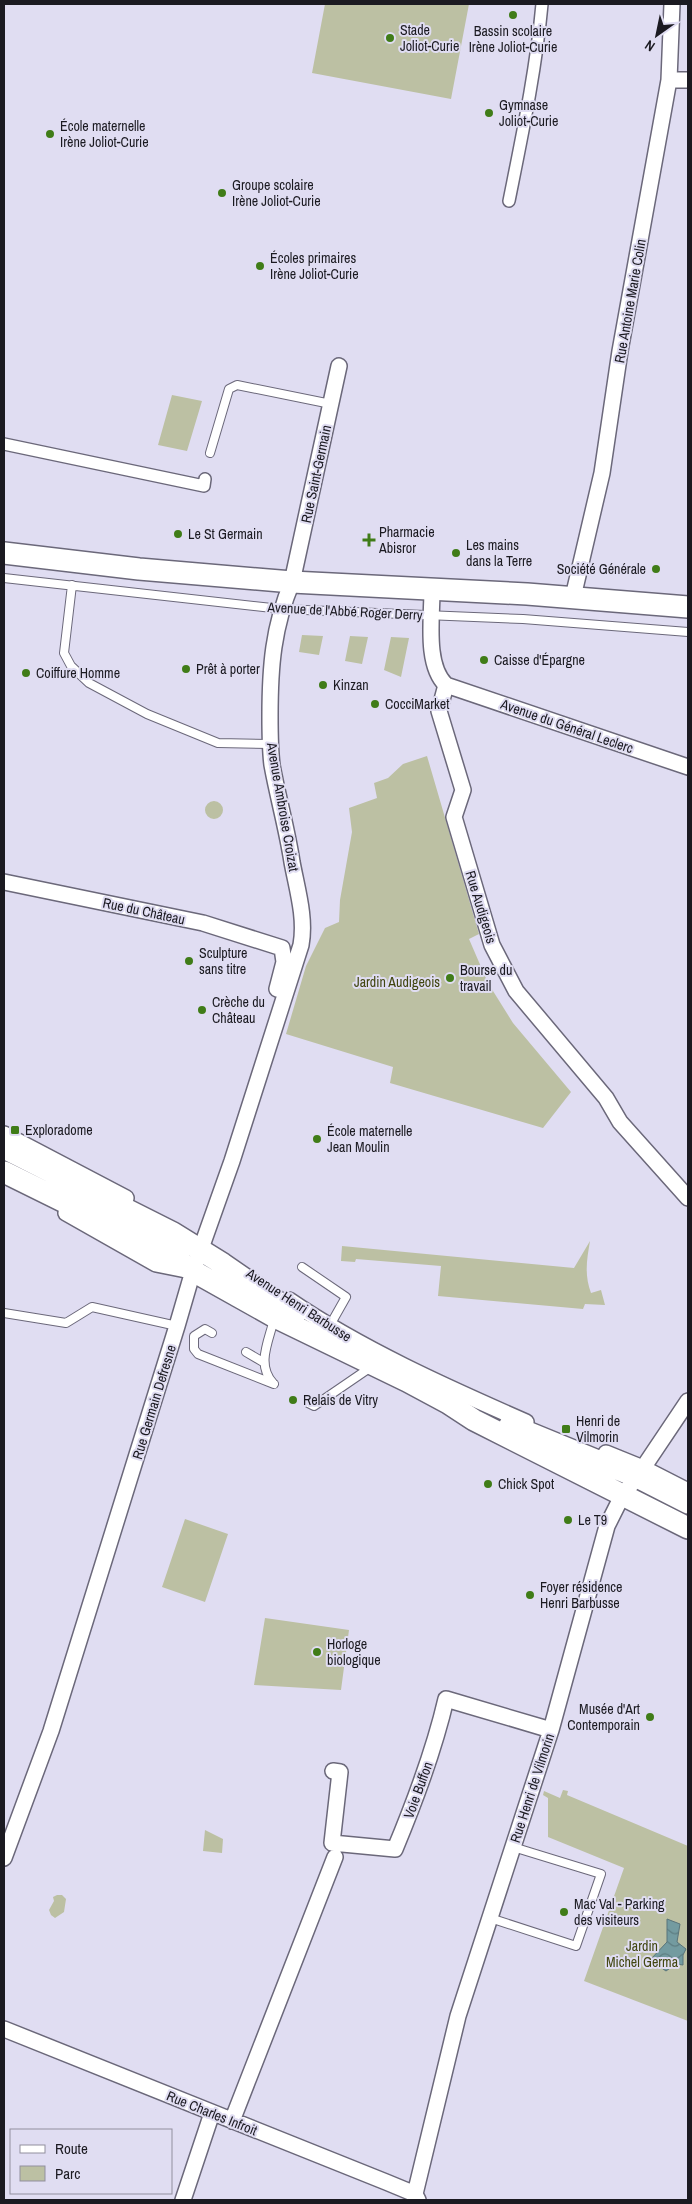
<svg xmlns="http://www.w3.org/2000/svg" width="692" height="2204" viewBox="0 0 692 2204" font-family="'Archivo Narrow',sans-serif">
	<style>
		.green { fill: #bcc0a3 }
		.water { fill: url(#water-waves); stroke: #59747a }
		.lines { fill: none; stroke-linecap: round; stroke-linejoin: round }
		.service-casing { stroke: #6b687a; stroke-width: 10 }
		.pedestrian-casing { stroke: #6b687a; stroke-width: 14 }
		.minor-casing { stroke: #6b687a; stroke-width: 18 }
		.secondary-casing { stroke: #6b687a; stroke-width: 24 }
		.service { stroke: #fff; stroke-width: 8 }
		.pedestrian { stroke: #fff; stroke-width: 11 }
		.minor { stroke: #fff; stroke-width: 15 }
		.secondary { stroke: #fff; stroke-width: 21 }
		.poi-dot { fill: #407c18; stroke: #e0ddf2; stroke-width: 2 }
		.labels { text-anchor: middle; stroke-width: 4; stroke-linejoin: round; paint-order: stroke }
		.poi-label { font-size: 14px; fill: #1b1a21; stroke: #e0ddf2; text-anchor: start }
		.street-label { font-size: 14px; fill: #1b1a21; stroke: #e0ddf2 }
		.park-label { font-size: 14px; fill: #414610; stroke: #e0ddf2 }
	</style>
	<defs>
		<pattern id="water-waves" width="16" height="10" patternUnits="userSpaceOnUse" patternTransform="scale(1.25)"><rect width="16" height="10" fill="#739ba0"/><path d="M0 5q4-4 8 0t8 0" fill="none" stroke="#5e7e82"/></pattern>
	</defs>
	<rect width="100%" height="100%" fill="#e0ddf2"/>
	<path class="green" d="M325,4H469L451,99L312,73Z
		M172,395L202,401L187,451L158,445Z
		M302,635L323,636L319,655L299,652Z
		M350,636L368,637L362,664L345,661Z
		M391,637L409,638L401,677L384,670Z
		M427,756L479,934L469,939L488,983L513,1023L571,1092L543,1128L390,1083L393,1067L286,1034L306,966L325,928L339,922L340,900L352,832L349,808L377,798L374,783L388,778L403,764Z
		M205 810a9 9 0 1 1 18 0a9 9 0 1 1-18 0Z
		M590,1241C587,1259 584,1274 591,1293L601,1290L605,1305L585,1304L583,1309L438,1296L441,1266L356,1259L355,1262L341,1261L342,1246L574,1268Z
		M185,1519L228,1534L205,1602L162,1587Z
		M265,1618L349,1630L341,1690L254,1685Z
		M563,1790L568,1791L567,1795L688,1846V2021L584,1981L624,1868L548,1837V1798L543,1795L544,1791L560,1798Z
		M205,1830L223,1839L222,1853L203,1851Z
		M57,1895H62L66,1899L64,1912L55,1918L51,1915L49,1910L54,1901L53,1897Z"/>
	<path class="water" d="M667,1919L680,1924L677,1942L686,1949L683,1955V1965L676,1964L666,1971L650,1960L667,1942Z"/>
	<g class="lines">
		<defs>
			<path id="service" d="M210,453L229,389L237,385L331,404
				M4,578L281,609L523,619L688,632
				M72,585L64,653L71,666L89,683L147,714L218,743L270,744
				M302,1267L346,1297L329,1327
				M4,1313L66,1323L92,1307L177,1326
				M212,1333L205,1329L194,1336V1349L198,1354L274,1384
				M246,1352L263,1362
				M273,1383C256,1364 269,1341 274,1319
				M308,1403L314,1406L371,1367
				M490,1918L576,1946L601,1874L513,1847"/>
			<path id="pedestrian" d="M509,201C522,136 536,70 542,4
				M4,444L204,486L205,479"/>
			<path id="minor" d="M669,80H688
				M432,590C432,618 425,665 446,685L688,767
				M573,597L602,473L620,351L669,80L672,4
				M446,685L439,711L463,790L454,817L492,945L516,991L606,1098L620,1122L688,1198
				M4,882L203,923L282,948L284,962L277,989
				M4,1134L126,1198
				M66,1213L156,1264L186,1270
				M289,1300C361,1349 446,1387 526,1422
				M606,1453L643,1468L688,1491
				M333,1771L340,1772L332,1843L395,1849C415,1801 434,1751 446,1699L551,1730
				M4,1858L51,1731L177,1326L193,1271L232,1161L301,945C306,918 297,889 292,862C287,829 278,798 272,765C270,749 270,732 270,716C270,667 273,627 292,582L339,366
				M4,2029L386,2182L415,2194L418,2200
				M232,2121L335,1857
				M415,2194L458,2016L551,1730L607,1526L622,1496L637,1477L688,1401
				M183,2200L212,2113"/>
			<path id="secondary" d="M4,553L139,569L292,582L527,594L688,607
				M4,1148L173,1233L223,1264L295,1314
				M4,1172L164,1251L193,1271L275,1317L407,1381L448,1403L474,1420L688,1528
				M510,1425L637,1477L688,1503"/>
		</defs>
		<use href="#service" class="service-casing"/>
		<use href="#pedestrian" class="pedestrian-casing"/>
		<use href="#minor" class="minor-casing"/>
		<use href="#secondary" class="secondary-casing"/>
		<use href="#service" class="service"/>
		<use href="#pedestrian" class="pedestrian"/>
		<use href="#minor" class="minor"/>
		<use href="#secondary" class="secondary"/>
	</g>
	<g class="poi-dot">
		<circle cx="513" cy="15" r="5"/>
		<circle cx="390" cy="38" r="5"/>
		<circle cx="489" cy="113" r="5"/>
		<circle cx="50" cy="134" r="5"/>
		<circle cx="222" cy="193" r="5"/>
		<circle cx="260" cy="266" r="5"/>
		<circle cx="178" cy="534" r="5"/>
		<path d="M366.5 532.5h5v5h5v5h-5v5h-5v-5h-5v-5h5z"/>
		<circle cx="456" cy="553" r="5"/>
		<circle cx="656" cy="569" r="5"/>
		<circle cx="484" cy="660" r="5"/>
		<circle cx="186" cy="669" r="5"/>
		<circle cx="26" cy="673" r="5"/>
		<circle cx="323" cy="685" r="5"/>
		<circle cx="375" cy="704" r="5"/>
		<circle cx="189" cy="961" r="5"/>
		<circle cx="450" cy="978" r="5"/>
		<circle cx="202" cy="1010" r="5"/>
		<rect x="10" y="1125" width="10" height="10" rx="2.5"/>
		<circle cx="317" cy="1139" r="5"/>
		<circle cx="293" cy="1400" r="5"/>
		<rect x="561" y="1424" width="10" height="10" rx="2.5"/>
		<circle cx="488" cy="1484" r="5"/>
		<circle cx="568" cy="1520" r="5"/>
		<circle cx="530" cy="1595" r="5"/>
		<circle cx="317" cy="1652" r="5"/>
		<circle cx="650" cy="1717" r="5"/>
		<circle cx="564" cy="1912" r="5"/>
	</g>
	<g class="labels">
		<g class="poi-label">
			<text x="400" y="35">Stade<tspan x="400" dy="16">Joliot-Curie</tspan></text>
			<text x="513" y="36" text-anchor="middle">Bassin scolaire<tspan x="513" dy="16">Irène Joliot-Curie</tspan></text>
			<text x="499" y="110">Gymnase<tspan x="499" dy="16">Joliot-Curie</tspan></text>
			<text x="60" y="131">École maternelle<tspan x="60" dy="16">Irène Joliot-Curie</tspan></text>
			<text x="232" y="190">Groupe scolaire<tspan x="232" dy="16">Irène Joliot-Curie</tspan></text>
			<text x="270" y="263">Écoles primaires<tspan x="270" dy="16">Irène Joliot-Curie</tspan></text>
			<text x="379" y="537">Pharmacie<tspan x="379" dy="16">Abisror</tspan></text>
			<text x="188" y="539">Le St Germain</text>
			<text x="466" y="550">Les mains<tspan x="466" dy="16">dans la Terre</tspan></text>
			<text x="646" y="574" text-anchor="end">Société Générale</text>
			<text x="494" y="665">Caisse d'Épargne</text>
			<text x="196" y="674">Prêt à porter</text>
			<text x="36" y="678">Coiffure Homme</text>
			<text x="333" y="690">Kinzan</text>
			<text x="385" y="709">CocciMarket</text>
			<text x="199" y="958">Sculpture<tspan x="199" dy="16">sans titre</tspan></text>
			<text x="460" y="975">Bourse du<tspan x="460" dy="16">travail</tspan></text>
			<text x="212" y="1007">Crèche du<tspan x="212" dy="16">Château</tspan></text>
			<text x="25" y="1135">Exploradome</text>
			<text x="327" y="1136">École maternelle<tspan x="327" dy="16">Jean Moulin</tspan></text>
			<text x="303" y="1405">Relais de Vitry</text>
			<text x="576" y="1426">Henri de<tspan x="576" dy="16">Vilmorin</tspan></text>
			<text x="498" y="1489">Chick Spot</text>
			<text x="578" y="1525">Le T9</text>
			<text x="540" y="1592">Foyer résidence<tspan x="540" dy="16">Henri Barbusse</tspan></text>
			<text x="327" y="1649">Horloge<tspan x="327" dy="16">biologique</tspan></text>
			<text x="640" y="1714" text-anchor="end">Musée d'Art<tspan x="640" dy="16">Contemporain</tspan></text>
			<text x="574" y="1909">Mac Val - Parking<tspan x="574" dy="16">des visiteurs</tspan></text>
		</g>
		<g class="street-label">
			<text transform="translate(630 301) rotate(-80)" y="5">Rue Antoine Marie Colin</text>
			<text transform="translate(316 474) rotate(-78)" y="5">Rue Saint-Germain</text>
			<text transform="translate(345 611) rotate(3)" y="5">Avenue de l'Abbé Roger Derry</text>
			<text transform="translate(567 726) rotate(19)" y="5">Avenue du Général Leclerc</text>
			<text transform="translate(283 807) rotate(80)" y="5">Avenue Ambroise Croizat</text>
			<text transform="translate(481 907) rotate(73)" y="5">Rue Audigeois</text>
			<text transform="translate(144 911) rotate(12)" y="5">Rue du Château</text>
			<text transform="translate(299 1305) rotate(33)" y="5">Avenue Henri Barbusse</text>
			<text transform="translate(154 1402) rotate(-73)" y="5">Rue Germain Defresne</text>
			<text transform="translate(532 1788) rotate(-72)" y="5">Rue Henri de Vilmorin</text>
			<text transform="translate(418 1790) rotate(-70)" y="5">Voie Buffon</text>
			<text transform="translate(212 2113) rotate(22)" y="5">Rue Charles Infroit</text>
		</g>
		<g class="park-label">
			<text x="397" y="987">Jardin Audigeois</text>
			<text x="642" y="1951">Jardin<tspan x="642" dy="16">Michel Germa</tspan></text>
		</g>
	</g>
	<rect width="692" height="2204" fill="none" stroke="#1b1a21" stroke-width="10"/>
	<rect x="10" y="2129" width="162" height="65" fill="#e0ddf2" stroke="#918f9e"/>
	<rect x="20" y="2145" width="25" height="8" fill="#ffffff" stroke="#918f9e"/>
	<text x="55" y="2154" font-size="15" fill="#1b1a21">Route</text>
	<rect x="20" y="2166" width="25" height="15" fill="#bcc0a3" stroke="#918f9e"/>
	<text x="55" y="2179" font-size="15" fill="#1b1a21">Parc</text>
	<g transform="translate(657 35) rotate(213)" stroke="#e0ddf2" stroke-width="4" paint-order="stroke">
	<path d="M0-4L9 19L0 12L-9 19Z" fill="#1b1a21"/>
	<text y="-8" font-size="14" font-weight="bold" text-anchor="middle" fill="#1b1a21">N</text>
	</g>
</svg>
